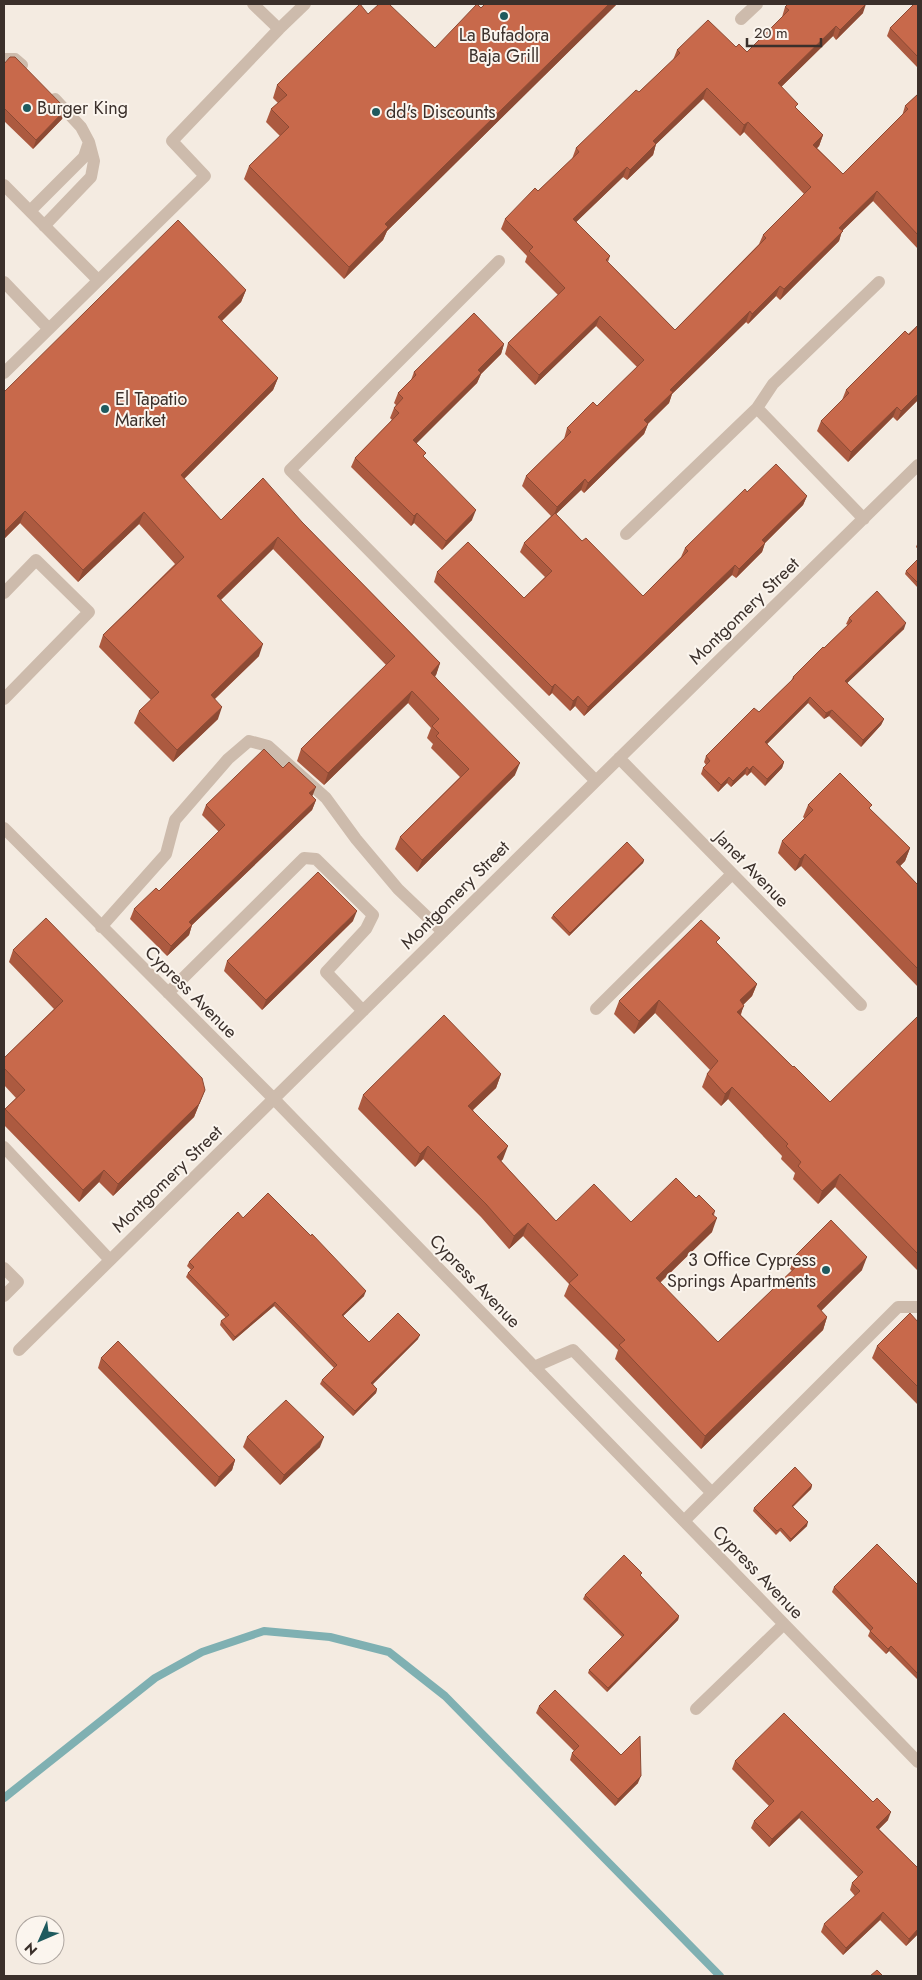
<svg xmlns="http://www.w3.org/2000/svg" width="922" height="1980" viewBox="0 0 922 1980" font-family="Jost,sans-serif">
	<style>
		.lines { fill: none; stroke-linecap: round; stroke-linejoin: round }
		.stream { stroke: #7fb0b2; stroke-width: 8 }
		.minor { stroke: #cdbbac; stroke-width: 12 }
		.wall { fill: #ac5a40; fill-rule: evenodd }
		.shaded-wall { fill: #8c4a34 }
		.building { fill: #c8694b; stroke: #8c4a34; fill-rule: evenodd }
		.poi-dot { fill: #1f5a5e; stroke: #fbf5ee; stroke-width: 2 }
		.labels { text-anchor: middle; stroke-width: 4; stroke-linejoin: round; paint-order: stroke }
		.poi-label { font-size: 18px; fill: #3b302b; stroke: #fbf5ee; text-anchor: start }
		.street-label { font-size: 18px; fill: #3b302b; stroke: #fbf5ee }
	</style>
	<rect width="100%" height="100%" fill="#f4ebe1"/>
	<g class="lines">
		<path class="stream" d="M4,1798L155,1678L202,1652L264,1631L330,1637L389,1652L445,1696L720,1976"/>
		<path class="minor" d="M253,4L279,29L305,4
			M741,19L757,4
			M4,59H15L22,65
			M4,185L98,280
			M30,211L84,157L89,142L81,127L55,99
			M44,226L91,177L94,161L89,142
			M499,261L290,470L596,781
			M4,282L49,329
			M4,373L205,176L172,141L279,29
			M864,519L757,408L773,384L879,282
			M626,534L757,408
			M4,593L36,560L89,612L4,699
			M619,758L861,1005
			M4,828L274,1099L918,1762
			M101,927L166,854L175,820L228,759L249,741L268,746L326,798L356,839L398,889L443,932
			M168,993L304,858L316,859L373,915L366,929L326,972L363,1011
			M596,1009L732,874
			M4,1147L110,1260
			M4,1268L18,1282L4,1296
			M19,1350L596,781L918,465
			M534,1367L573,1350L712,1493
			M684,1521L898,1307H918
			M696,1709L784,1624"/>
	</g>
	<path class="wall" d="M485,4H617L387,231L383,240L344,279L244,179L249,166L280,136L266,122L271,109L278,103L273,98L277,85L368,14L435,48Z
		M918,4V66L917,67L887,36L890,28Z
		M785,7L863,13L836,40L833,36L781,87L796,109L823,135L819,146L817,148L843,174L902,116L905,106L918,94V249L873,201L842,231L839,241L780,300L776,296L748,324L746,322L672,394L669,403L648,424L644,434L584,493L581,490L556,514L582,541L643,596L681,557L685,548L747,492L807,496L803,505L765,543L762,552L736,578L732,575L584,716L575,706L570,711L552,693L549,696L434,582L437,572L524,598L545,577L520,552L524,543L551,516L522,486L526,476L564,439L567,428L597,406L637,367L596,326L535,385L505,354L508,343L558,295L525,262L527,256L501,229L505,219L538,191L572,159L576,148L639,92L673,60L677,50L736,47L747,52L782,17ZM703,99L740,136L744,132L804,194L763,235L759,244L675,330L608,262L610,256L576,222L623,177L627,180L653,155L656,144Z
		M4,64L66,109L62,119L33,149L4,121Z
		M246,290L241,302L222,321L278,378L273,390L184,479L221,520L302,522L440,663L436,675L435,676L515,775L417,872L395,849L400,837L460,777L431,748L433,744L427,738L431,728L408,703L324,785L297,761L301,749L386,665L273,549L221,600L259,656L215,699L218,719L173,762L134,723L139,711L151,700L99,647L103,635L175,564L139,524L78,582L20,523L4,539V392Z
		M918,325V400L897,421L893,417L848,462L817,431L821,421L842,400L846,390Z
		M504,344L501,354L481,374L477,383L416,443L424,458L472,520L442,550L414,523L411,526L351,467L355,458L392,420L390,418L394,408L396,405L394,403L398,393L411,380L414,372Z
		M918,542V549L916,547Z
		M918,559V588L905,574L906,571Z
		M849,618L904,629L847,683L884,719L881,725L861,747L829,716L824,719L808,703L767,744L784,762L782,768L765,786L751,772L747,776L745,774L731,787L727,783L718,792L701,774L703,768L706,765L704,762L706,756L759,712L791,681L793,677L848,625L846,624Z
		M312,797L316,800L312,810L192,925L189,935L167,956L130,919L134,909L159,891L219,832L202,815L206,805Z
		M808,805L870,809L910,848L905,861L900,866L918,885V987L801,866L795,871L778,853L782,841L805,819L803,817Z
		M644,860L643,863L569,936L551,918L553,915Z
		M353,921L262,1010L224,971L227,961Z
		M718,944L757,984L752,996L743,1005L741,1015L793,1067L830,1102L918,1016V1271L835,1187L818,1204L793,1179L795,1173L781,1159L782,1156L728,1099L721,1106L702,1087L707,1074L710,1070L655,1013L634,1034L614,1014L619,1001Z
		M13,950L200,1102L194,1117L113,1196L99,1182L79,1202L4,1125V1112L5,1109L16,1098L4,1085V1058L54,1009L9,962Z
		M501,1074L496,1088L473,1110L503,1159L501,1161L556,1221L631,1222L696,1198L715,1211L714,1215L712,1232L660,1283L718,1342L792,1271L790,1269L795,1256L862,1270L821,1311L827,1317L823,1330L701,1449L615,1359L618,1350L564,1296L569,1284L523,1236L509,1249L481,1217L423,1159L415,1167L358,1109L363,1095Z
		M243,1218L364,1296L343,1316L369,1342L418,1339L373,1384L377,1389L376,1393L353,1416L320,1384L322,1380L334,1368L274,1306L233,1341L220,1325L221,1321L226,1318L186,1277L188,1273L191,1270L187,1266L189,1262Z
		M918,1322V1405L872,1358L877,1346Z
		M101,1358L235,1460L232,1470L215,1487L98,1368Z
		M247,1437L320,1447L280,1485L243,1447Z
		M812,1485L811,1489L793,1507L807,1526L790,1542L780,1531L776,1535L753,1511L754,1508Z
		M641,1576L679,1616L678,1620L607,1692L588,1673L589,1670L622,1637L583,1599L585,1595Z
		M918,1583V1680L889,1651L886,1654L868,1636L870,1631L832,1592L834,1587L917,1584Z
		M539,1706L638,1783L615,1806L570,1760L572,1753L574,1751L536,1713Z
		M735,1761L888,1820L879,1829L918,1868V1934L906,1946L880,1920L843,1955L821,1932L824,1924L855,1896L850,1890L852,1883L858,1877L799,1818L769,1847L751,1828L754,1821L769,1806L732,1769Z"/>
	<path class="shaded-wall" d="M609,4H617L387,231L383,240L344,279L349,267L385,224Z
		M866,4L863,13L836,40L840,30Z
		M836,26L833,36L774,94L778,83Z
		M707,88L703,99L649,151L653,141Z
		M66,109L62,119L33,149L36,140Z
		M748,122L744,132L740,136L744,125Z
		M823,135L819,146L810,155L813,145Z
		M656,144L653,155L627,180L630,170Z
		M627,167L623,177L569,229L573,219Z
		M877,191L873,201L842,231L839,241L780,300L784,289L839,228Z
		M780,286L776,296L748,324L752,314Z
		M246,290L241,302L213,329L218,317Z
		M750,311L746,322L672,394L669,403L640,431L644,420L670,390Z
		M600,316L596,326L535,385L539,375Z
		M504,344L501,354L481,374L477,383L410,450L413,440L478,370Z
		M278,378L273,390L176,487L181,475Z
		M918,394V400L897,421L901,411Z
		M897,407L893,417L848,462L851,452Z
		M648,424L644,434L584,493L588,483Z
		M585,479L581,490L553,517L557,507Z
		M807,496L803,505L759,549L762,540Z
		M476,510L472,520L442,550L446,541Z
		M25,511L20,523L4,539V532Z
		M144,512L139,524L78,582L83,570Z
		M417,513L414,523L411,526L414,516Z
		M278,537L273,549L212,608L217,596Z
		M765,543L762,552L736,578L739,569Z
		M735,565L732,575L584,716L588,707Z
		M906,623L904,629L843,687L845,681Z
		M263,644L259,656L206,707L211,695Z
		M440,663L436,675L426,685L431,673Z
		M555,684L552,693L549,696L552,687Z
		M412,691L408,703L324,785L328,773Z
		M578,696L575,706L570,711L573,701Z
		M810,697L808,703L763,748L765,742Z
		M222,707L218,719L173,762L177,750Z
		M832,710L829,716L824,719L826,713Z
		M884,719L881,725L861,747L863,740Z
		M784,762L782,768L765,786L767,779Z
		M520,763L515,775L417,872L422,860Z
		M753,766L751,772L747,776L749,770Z
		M747,767L745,774L731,787L733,781Z
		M729,777L727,783L718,792L721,785Z
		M316,787L312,797L309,793Z
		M316,800L312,810L192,925L189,935L167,956L171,946L189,922Z
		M910,848L905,861L891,875L896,862Z
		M805,854L801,866L795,871L800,859Z
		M644,860L643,863L569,936L570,933Z
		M357,911L353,921L262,1010L266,1000Z
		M757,984L752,996L735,1013L740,1000Z
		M659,1000L655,1013L634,1034L639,1021Z
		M744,1006L739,1018L737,1012Z
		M501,1074L496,1088L463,1119L468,1106Z
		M732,1087L728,1099L721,1106L725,1094Z
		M205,1090L194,1117L113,1196L118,1184Z
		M428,1146L423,1159L415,1167L420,1154Z
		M508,1146L503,1159L492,1170L497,1157Z
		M104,1170L99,1182L79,1202L83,1190Z
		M840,1174L835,1187L818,1204L822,1191Z
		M717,1218L712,1232L651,1291L656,1278Z
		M528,1223L523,1236L509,1249L514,1236Z
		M867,1257L862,1270L812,1320L817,1306Z
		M366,1291L364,1296L340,1319L342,1315Z
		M275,1302L274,1306L233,1341L235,1337Z
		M827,1317L823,1330L701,1449L705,1436Z
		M420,1335L418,1339L370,1387L371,1383Z
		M377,1389L376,1393L353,1416L355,1411Z
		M324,1437L320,1447L280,1485L284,1475Z
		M235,1460L232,1470L215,1487L219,1477Z
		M812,1485L811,1489L790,1509L792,1506Z
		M808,1522L807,1526L790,1542L791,1539Z
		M679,1616L678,1620L607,1692L608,1688Z
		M891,1646L889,1651L886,1654L888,1649Z
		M641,1776L638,1783L615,1806L618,1799Z
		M802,1811L799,1818L769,1847L772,1839Z
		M891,1812L888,1820L874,1834L876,1827Z
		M883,1912L880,1920L843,1955L846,1948Z
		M918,1929V1934L906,1946L909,1939Z"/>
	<path class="building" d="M360,4L368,14L379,4H389L435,48L477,4L481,8L485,4H609L385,224L388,227L349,267L249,166L289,127L271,109L287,95L277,85Z
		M788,4H866L840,30L836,26L778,83L798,104L795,107L823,135L813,145L843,174L908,109L905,106L918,94V235L877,191L839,228L843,231L784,289L780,286L752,314L750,311L670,390L673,392L644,420L648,424L588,483L585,479L557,507L526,476L571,432L567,428L593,402L597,406L644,360L600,316L539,375L508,343L565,288L529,251L533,247L505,219L535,188L538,191L579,152L576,148L636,90L639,92L680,53L677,50L708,20L736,47L739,44L747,52L789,10L785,7ZM707,88L744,125L748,122L811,187L763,235L766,238L675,330L606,260L610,256L573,219L627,167L630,170L656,144L653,141Z
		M914,4H918V57L890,28Z
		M10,57H15L66,109L36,140L4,108V64Z
		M178,220L246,290L218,317L278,378L181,475L221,520L263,478L302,522L440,663L431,673L520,763L422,860L400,837L469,769L436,736L439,733L432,726L439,719L412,691L328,773L301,749L395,656L278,537L217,596L263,644L211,695L222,707L177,750L139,711L159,692L103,635L184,557L144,512L83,570L25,511L4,532V392Z
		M474,313L504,344L478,370L481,373L413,440L426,453L423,456L476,510L446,541L417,513L414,516L355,458L399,413L394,408L403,398L398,393L416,375L414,372Z
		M918,325V394L901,411L897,407L851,452L821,421L849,393L846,390L905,331L909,335Z
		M776,464L807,496L762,540L765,543L739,569L735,565L588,707L578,696L573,701L555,684L552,687L437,572L468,542L524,598L552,571L524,543L555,513L582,541L586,538L643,596L688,551L685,548L745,489L747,492Z
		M918,559V583L906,571Z
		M877,591L906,623L845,681L884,719L863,740L832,710L826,713L810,697L765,742L784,762L767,779L753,766L749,770L747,767L733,781L729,777L721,785L703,768L710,761L706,756L754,708L759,712L794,678L793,677L823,647L824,648L852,621L849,618Z
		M264,749L283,768L289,762L316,787L309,793L316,800L189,922L192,925L171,946L134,909L156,888L159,891L225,825L206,805Z
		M840,773L872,805L869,808L910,848L896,862L918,885V969L805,854L800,859L782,841L813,810L808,805Z
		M627,842L644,860L570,933L553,915Z
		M318,872L357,911L266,1000L227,961Z
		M46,918L202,1078L205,1090L199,1104L118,1184L104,1170L83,1190L5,1109L25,1090L4,1068V1058L63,1001L13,950Z
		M701,920L720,938L716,942L757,984L740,1000L744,1006L737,1012L793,1067L794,1066L830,1102L918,1016V1254L840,1174L822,1191L798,1166L801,1162L786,1146L788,1144L732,1087L725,1094L707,1074L718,1061L659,1000L639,1021L619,1001Z
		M444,1015L501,1074L468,1106L508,1146L497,1157L556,1221L594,1184L631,1222L676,1178L696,1198L699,1195L715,1211L712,1214L717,1218L656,1278L718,1342L801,1262L795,1256L831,1220L867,1257L817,1306L827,1317L705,1436L619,1345L625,1340L569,1283L578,1275L528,1223L514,1236L486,1204L428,1146L420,1154L363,1095Z
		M268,1193L311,1236L312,1234L366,1291L342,1315L369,1342L398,1313L420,1335L371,1383L377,1389L355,1411L322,1380L337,1365L275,1302L235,1337L221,1321L229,1315L188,1273L194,1267L189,1262L217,1233L238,1212L243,1218Z
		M910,1313L918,1322V1387L877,1346Z
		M118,1341L235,1460L219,1477L101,1358Z
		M286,1400L324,1437L284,1475L247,1437Z
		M795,1467L812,1485L792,1506L808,1522L791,1539L781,1528L777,1531L754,1508Z
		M877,1544L917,1584L918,1583V1674L891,1646L888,1649L870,1631L873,1628L834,1587Z
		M624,1555L642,1573L640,1575L679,1616L608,1688L589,1670L624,1635L585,1595Z
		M555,1690L621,1755L640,1736L641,1776L618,1799L572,1753L579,1746L539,1706Z
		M784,1713L873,1802L877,1798L891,1812L876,1827L918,1868V1929L909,1939L883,1912L846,1948L824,1924L860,1891L852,1883L863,1872L802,1811L772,1839L754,1821L774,1801L735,1761Z
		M877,1970L883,1976H870Z"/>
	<g class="poi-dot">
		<circle cx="504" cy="16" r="5"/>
		<circle cx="27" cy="108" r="5"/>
		<circle cx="376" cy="112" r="5"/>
		<circle cx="105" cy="409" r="5"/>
		<circle cx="826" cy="1270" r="5"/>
	</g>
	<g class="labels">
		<g class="poi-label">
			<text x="504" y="41" text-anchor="middle">La Bufadora<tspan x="504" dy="21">Baja Grill</tspan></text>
			<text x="37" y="114">Burger King</text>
			<text x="386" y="118">dd's Discounts</text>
			<text x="115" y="405">El Tapatio<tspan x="115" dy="21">Market</tspan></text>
			<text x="816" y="1266" text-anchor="end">3 Office Cypress<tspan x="816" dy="21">Springs Apartments</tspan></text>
		</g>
		<g class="street-label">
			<text transform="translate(744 611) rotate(-44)" y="6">Montgomery Street</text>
			<text transform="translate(752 869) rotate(46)" y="6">Janet Avenue</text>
			<text transform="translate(455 895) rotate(-45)" y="6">Montgomery Street</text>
			<text transform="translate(191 992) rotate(45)" y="6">Cypress Avenue</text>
			<text transform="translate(167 1179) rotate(-44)" y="6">Montgomery Street</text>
			<text transform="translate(475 1281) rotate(46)" y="6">Cypress Avenue</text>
			<text transform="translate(758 1572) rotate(46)" y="6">Cypress Avenue</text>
		</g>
	</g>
	<rect width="922" height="1980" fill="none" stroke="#3b302b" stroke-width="10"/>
	<g transform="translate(40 1940) rotate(225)"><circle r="24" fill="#fbf5ee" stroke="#aea6a0"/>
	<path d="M0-4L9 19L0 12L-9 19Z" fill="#1f5a5e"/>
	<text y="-8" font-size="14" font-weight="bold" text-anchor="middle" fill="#3b302b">N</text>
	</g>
	<path d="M747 38v8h74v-8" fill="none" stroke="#3b302b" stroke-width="2.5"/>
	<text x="754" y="38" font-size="15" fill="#3b302b" stroke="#fbf5ee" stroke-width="4" paint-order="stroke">20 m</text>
</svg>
